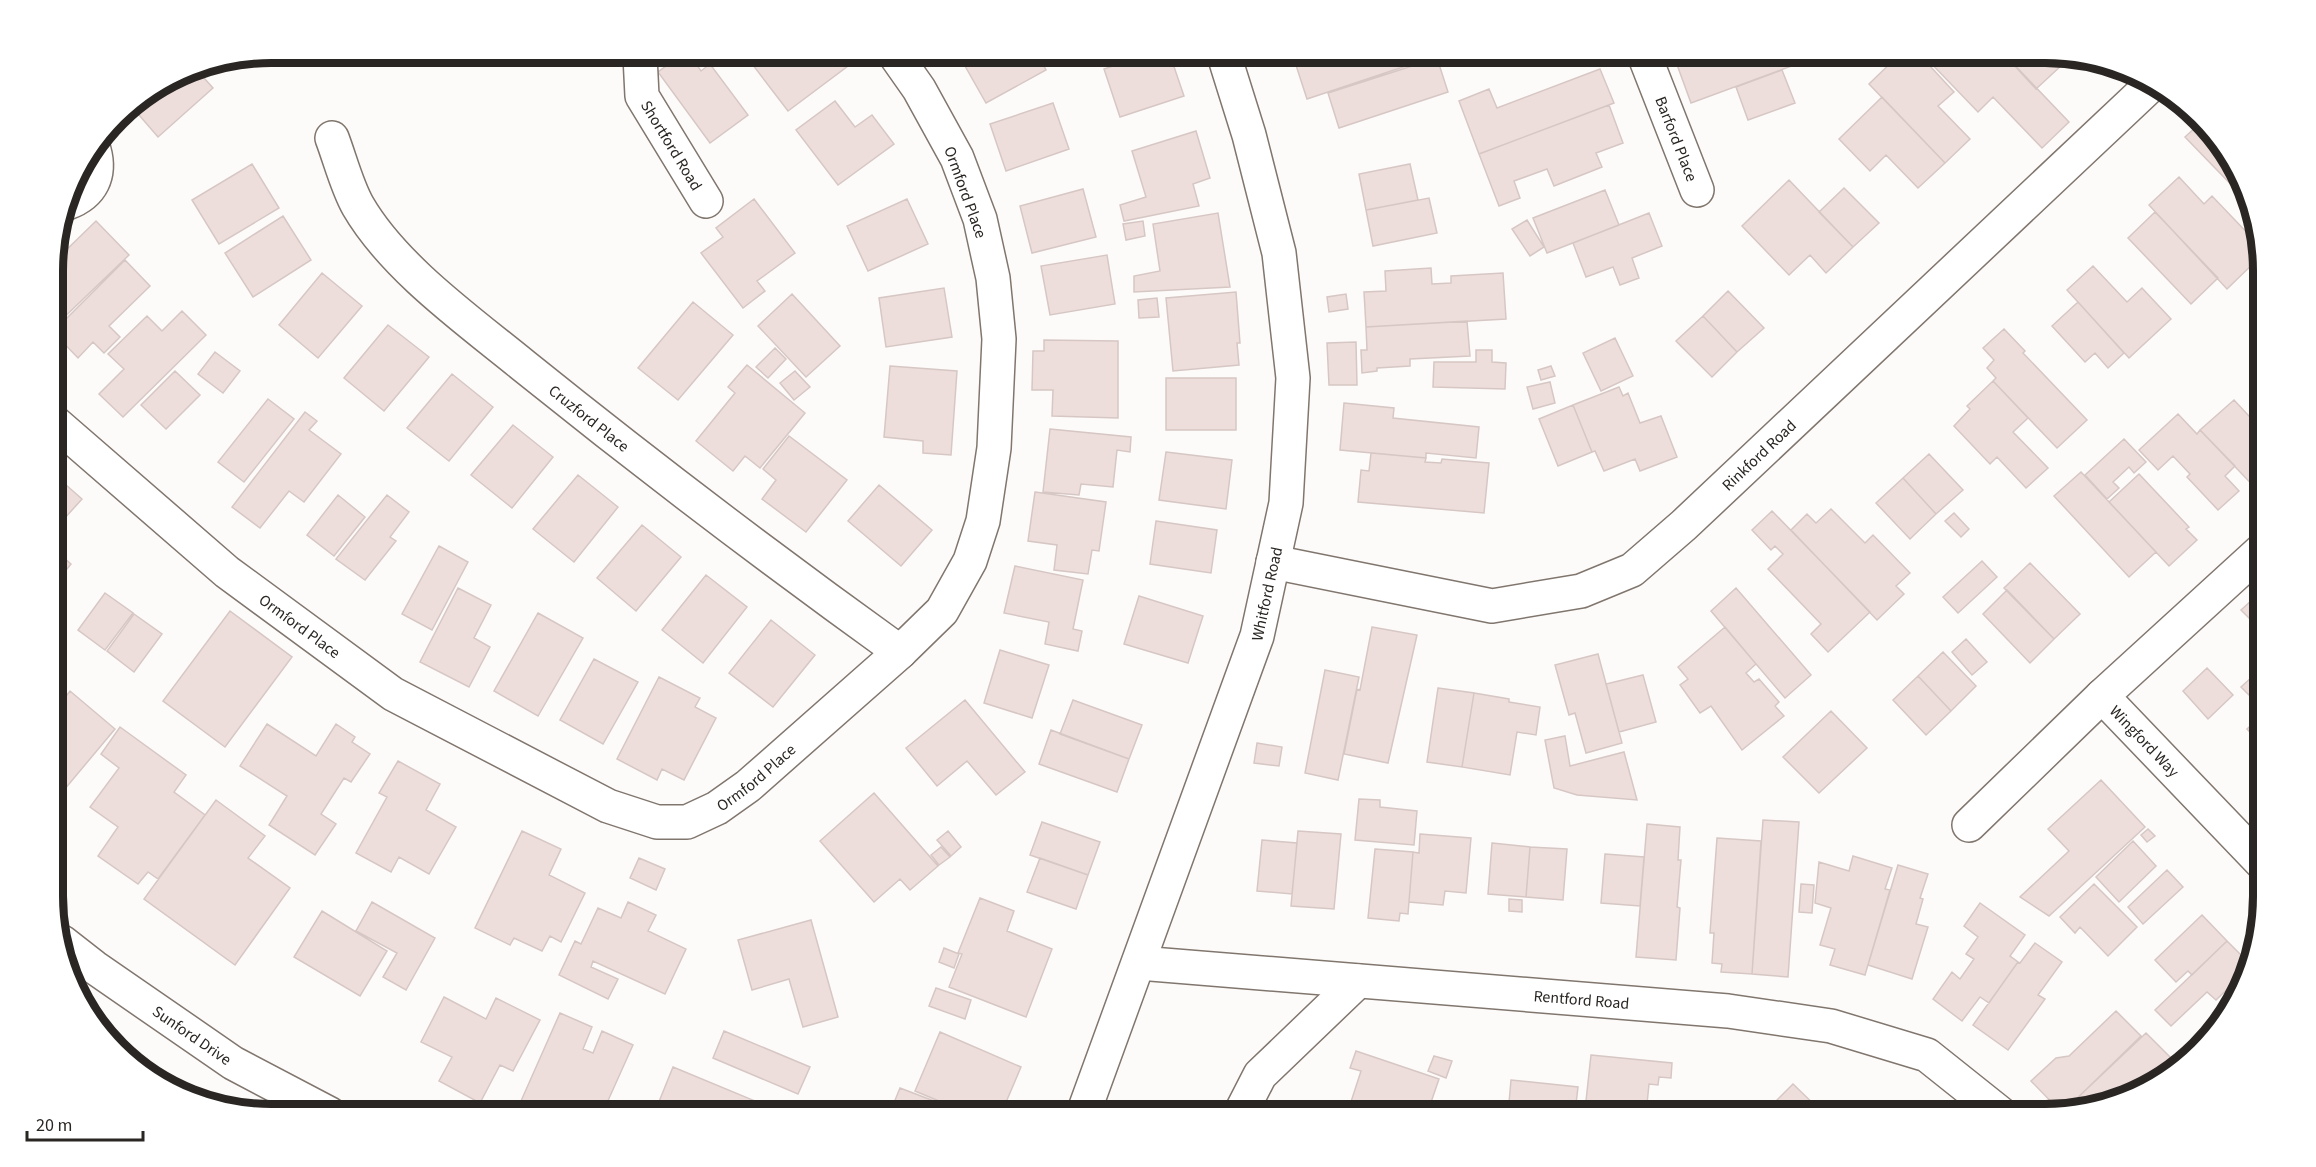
<svg xmlns="http://www.w3.org/2000/svg" width="2316" height="1167" viewBox="0 0 2316 1167" font-family="'Source Sans 3',sans-serif">
	<style>
		.building { fill: #eededb; stroke: #d6c7c4; stroke-width: 1.5 }
		.lines { fill: none; stroke-linecap: round; stroke-linejoin: round }
		.minor-casing { stroke: #80766e; stroke-width: 36 }
		.minor { stroke: #fff; stroke-width: 33 }
		.labels { text-anchor: middle; stroke-width: 5; stroke-linejoin: round; paint-order: stroke }
		.street-label { font-size: 16px; fill: #2a2623; stroke: #fff }
		.rim { fill: none; stroke: #2a2623; stroke-width: 8 }
	</style>
	<rect width="100%" height="100%" fill="#fdfbf9"/>
	<path class="building" d="M685,52H688L701,71L710,64L748,115L710,143L658,72Z
		M743,52H851L856,60L788,111Z
		M963,52H1037L1046,70L986,103L961,59L965,56Z
		M1155,52H1169L1184,96L1120,117L1104,69Z
		M1305,52H1408L1412,64L1307,99L1293,56Z
		M1503,52H1526L1506,60Z
		M1700,52H1801L1805,61L1691,103L1676,62Z
		M1902,52H1917L1954,92L1938,106L1970,139L1945,163L1869,84Z
		M1925,52H2002L2069,122L2042,148L1993,97L1978,112L1923,55Z
		M2002,52H2045L2055,55L2063,64L2036,89Z
		M1437,58L1448,92L1339,128L1328,93Z
		M195,68L213,88L158,137L133,108L152,91L188,69Z
		M1600,69L1614,103L1479,154L1459,101L1489,89L1497,108Z
		M1782,70L1795,103L1748,120L1736,87Z
		M1882,97L1945,163L1918,188L1886,155L1870,171L1839,139Z
		M835,101L855,127L872,115L894,144L838,185L796,130Z
		M1053,103L1069,149L1006,171L990,124Z
		M1609,105L1623,143L1596,153L1602,167L1554,186L1547,169L1514,181L1520,198L1499,206L1479,154Z
		M2198,125L2226,149L2246,200L2185,137Z
		M1196,131L1210,178L1193,184L1199,206L1124,221L1120,205L1146,197L1132,151Z
		M252,164L279,208L219,244L192,200Z
		M1410,164L1418,200L1366,210L1359,174Z
		M2179,177L2204,204L2212,196L2255,241L2250,246L2260,257L2227,289L2149,205Z
		M1789,180L1853,247L1826,273L1810,255L1789,275L1742,226Z
		M1844,188L1879,223L1853,247L1819,212Z
		M1083,189L1096,237L1032,253L1020,206Z
		M1605,190L1619,225L1547,253L1533,218Z
		M1429,198L1437,233L1373,246L1366,210Z
		M754,199L795,253L757,281L765,291L743,308L701,253L723,237L716,228Z
		M907,199L928,244L868,271L847,226Z
		M2155,212L2218,278L2191,304L2128,238Z
		M1218,213L1230,287L1134,292V276L1160,271L1153,224Z
		M1649,213L1662,246L1632,258L1639,278L1620,285L1613,267L1586,277L1573,243Z
		M283,216L311,260L253,297L225,253Z
		M2252,217L2261,241L2259,242L2244,225Z
		M1527,220L1544,247L1530,256L1512,229Z
		M96,221L129,255L53,328V275L65,264L59,257Z
		M1143,221L1145,236L1126,240L1123,224Z
		M1107,255L1115,304L1050,315L1041,266Z
		M125,260L150,286L109,326L120,337L104,353L93,342L78,358L53,332Z
		M2093,266L2127,302L2142,288L2171,319L2129,358L2067,290Z
		M1431,268L1432,284L1451,283V276L1503,273L1506,319L1366,327L1364,292L1386,291L1385,271Z
		M322,273L362,306L318,358L279,325Z
		M944,288L952,337L886,347L879,298Z
		M1728,291L1764,328L1737,352L1703,316Z
		M1236,292L1240,343H1237L1239,365L1173,371L1166,298Z
		M792,294L840,346L806,377L758,326Z
		M1346,294L1348,309L1329,312L1327,297Z
		M1157,298L1159,317L1139,318L1138,300Z
		M693,302L733,335L678,400L638,368Z
		M2078,302L2124,353L2108,368L2095,353L2085,362L2052,326Z
		M182,311L206,335L123,417L99,394L124,369L108,354L147,316L162,331Z
		M1703,316L1737,352L1712,377L1676,341Z
		M1467,321L1470,356L1410,359V366L1377,368V371L1362,373L1361,350H1367L1366,327Z
		M388,325L429,357L384,411L344,378Z
		M2004,329L2025,351L2023,353L2087,420L2057,448L1993,381L1996,378L1987,368L1994,360L1983,348Z
		M1615,338L1633,376L1601,391L1583,353Z
		M1044,340L1118,341V418L1052,416L1053,390H1032L1033,351H1044Z
		M1356,342L1357,385H1329L1327,343Z
		M775,348L786,359L768,378L756,367Z
		M1476,350H1492V362L1506,363L1505,389L1433,387L1434,362H1476Z
		M215,352L240,371L223,393L198,374Z
		M747,365L805,413L760,468L745,456L733,471L696,441L735,393L728,387Z
		M890,366L957,371L951,455L923,453V441L884,437Z
		M1551,366L1555,376L1541,380L1538,370Z
		M175,371L200,395L166,429L141,405Z
		M795,371L810,387L794,400L780,383Z
		M452,374L493,407L449,461L407,428Z
		M1166,378H1236V430H1166Z
		M1993,381L2028,418L2013,432L2048,468L2026,488L1997,457L1990,464L1954,426L1970,409L1967,406Z
		M1550,382L1555,403L1533,409L1527,387Z
		M1619,387L1623,396L1628,393L1640,423L1661,416L1677,457L1640,471L1635,459L1604,471L1595,451L1592,452L1573,405Z
		M268,399L294,419L244,482L218,462Z
		M2234,400L2262,430V495L2200,430Z
		M1344,403L1394,408L1393,418L1479,427L1476,458L1426,453V458L1340,450Z
		M1573,405L1592,452L1558,466L1539,419Z
		M305,412L317,421L309,430L341,454L304,502L289,491L260,528L232,507Z
		M2178,414L2197,434L2200,430L2235,466L2225,476L2239,491L2218,510L2187,477L2190,474L2173,456L2158,470L2139,450Z
		M513,425L553,457L512,508L471,475Z
		M1050,429L1131,437L1130,452L1117,450L1113,487L1081,484L1079,495L1043,492Z
		M789,436L847,480L806,532L762,499L776,480L763,469Z
		M2124,439L2146,462L2134,473L2129,467L2113,482L2119,488L2107,499L2085,475Z
		M1166,452L1232,460L1226,509L1159,500Z
		M1371,453L1426,458L1425,462L1441,463L1442,459L1489,463L1484,513L1358,502L1361,470L1369,471Z
		M1929,454L1963,490L1936,514L1903,478Z
		M2081,472L2156,552L2129,577L2054,496Z
		M2139,474L2189,527L2186,529L2197,540L2169,566L2109,502Z
		M578,475L618,507L574,562L533,529Z
		M57,477L82,499L54,530L53,481Z
		M1903,478L1936,514L1910,539L1876,503Z
		M879,485L932,530L901,566L848,521Z
		M1035,492L1106,502L1099,551L1092,550L1088,574L1054,570L1057,545L1028,541Z
		M338,495L365,517L334,556L307,535Z
		M387,495L409,512L390,537L396,541L365,580L336,559Z
		M1831,509L1865,543L1873,535L1910,573L1896,586L1904,594L1877,620L1791,530L1807,514L1816,523Z
		M1772,511L1870,612L1828,652L1811,634L1821,624L1768,569L1783,554L1775,546L1771,550L1752,530Z
		M1954,513L1969,529L1961,537L1945,521Z
		M1156,521L1217,530L1211,573L1150,564Z
		M642,525L681,557L636,611L597,578Z
		M439,546L468,562L432,630L402,614Z
		M54,549L71,564L54,585Z
		M1982,561L1997,577L1958,613L1943,597Z
		M2030,563L2080,614L2054,639L2004,588Z
		M1015,566L1083,580L1073,629L1082,631L1078,651L1045,644L1049,622L1004,613Z
		M706,575L747,607L703,663L662,630Z
		M458,588L491,605L474,638L490,647L469,687L420,662Z
		M1736,588L1811,675L1785,698L1711,611Z
		M2007,590L2054,639L2030,663L1983,614Z
		M2263,590V632L2241,610Z
		M105,593L133,613L105,650L78,630Z
		M1139,596L1203,616L1188,663L1124,644Z
		M230,611L292,657L225,747L163,701Z
		M538,613L583,638L538,716L494,691Z
		M134,614L162,634L134,672L107,651Z
		M771,620L815,655L773,707L729,673Z
		M1372,627L1417,635L1388,763L1344,754L1357,689L1360,690Z
		M1725,627L1756,664L1746,673L1754,682L1759,679L1779,702L1775,706L1784,716L1742,750L1711,706L1700,713L1680,685L1688,679L1678,667Z
		M1966,639L1987,662L1972,675L1952,652Z
		M1000,650L1049,665L1032,718L984,703Z
		M1943,652L1976,686L1951,711L1918,676Z
		M1598,654L1622,743L1586,753L1575,713L1569,715L1555,665Z
		M594,659L638,682L603,744L560,720Z
		M2263,667V709L2241,687Z
		M2207,668L2233,695L2208,719L2183,691Z
		M1325,670L1359,677L1338,780L1305,773Z
		M1643,675L1656,722L1619,732L1606,684Z
		M1918,676L1951,711L1926,735L1893,700Z
		M659,677L700,698L695,707L716,718L684,780L662,769L657,780L617,759Z
		M1438,688L1474,693L1462,767L1427,762Z
		M70,691L115,729L54,802V699L60,704Z
		M1474,693L1509,699V702L1540,707L1536,735L1517,732L1510,775L1462,767Z
		M965,700L1025,772L996,795L967,761L937,786L906,748Z
		M1073,700L1142,725L1129,759L1060,734Z
		M1831,711L1867,748L1819,793L1783,757Z
		M2263,714V746L2247,729Z
		M267,724L316,756L336,724L355,737L352,742L370,754L351,782L344,778L321,814L336,824L315,855L269,825L287,796L240,766Z
		M120,727L186,775L174,792L205,815L158,879L148,872L138,884L98,856L118,827L90,807L119,768L101,754Z
		M1051,730L1129,759L1117,792L1039,764Z
		M1565,736L1570,766L1624,752L1637,800L1577,795L1554,788L1545,740Z
		M1257,743L1282,747L1279,766L1254,763Z
		M398,761L440,784L426,810L456,827L429,874L399,857L391,872L356,853L387,797L379,793Z
		M2101,780L2145,827L2049,916L2020,897L2069,851L2048,829Z
		M874,793L938,866L910,890L900,879L874,902L820,841Z
		M1359,799L1380,800V807L1417,811L1414,845L1355,840Z
		M216,800L265,836L248,858L290,888L235,965L144,899Z
		M1763,820L1799,822L1788,977L1752,974Z
		M1042,822L1100,842L1088,875L1030,855Z
		M1647,824L1680,827L1678,860H1681L1677,907L1680,908L1676,960L1636,957Z
		M2148,829L2155,836L2147,842L2141,835Z
		M522,831L561,849L549,875L585,893L561,942L550,936L542,951L514,938L510,945L475,928Z
		M948,831L961,847L951,856L937,840Z
		M1298,831L1341,834L1334,909L1291,906Z
		M1420,834L1471,838L1466,893L1445,891L1443,905L1409,902L1413,852L1419,853Z
		M1717,838L1761,841L1752,974L1721,972L1722,964L1712,963L1714,933H1710Z
		M1262,840L1297,843L1292,894L1257,891Z
		M2133,841L2156,866L2119,902L2096,877Z
		M1492,843L1530,847L1526,897L1488,894Z
		M941,847L950,857L939,865L931,855Z
		M1530,847L1567,849L1563,900L1526,897Z
		M1375,849L1413,852L1408,914L1400,913L1399,921L1368,918Z
		M1605,854L1644,857L1640,906L1601,903Z
		M1853,856L1892,868L1885,889L1890,890L1865,975L1830,965L1835,949L1820,945L1831,908L1815,903L1819,862L1849,871Z
		M639,858L665,869L656,890L630,878Z
		M1040,858L1088,875L1076,909L1027,892Z
		M1898,865L1928,874L1920,898L1923,899L1916,924L1928,927L1912,979L1868,965Z
		M2167,870L2183,887L2143,924L2128,907Z
		M1801,884L1814,885L1812,913L1799,912Z
		M2094,884L2137,927L2108,956L2080,927L2075,933L2060,917Z
		M980,898L1014,911L1007,931L1052,949L1026,1017L949,987L962,954L958,953Z
		M1509,899L1522,900V912L1509,911Z
		M372,902L435,938L406,990L383,977L397,953L356,931Z
		M628,902L656,915L648,931L686,949L665,994L593,961L591,967L618,979L608,999L559,975L575,941L581,944L598,908L621,918Z
		M1980,903L2025,935L2010,956L2018,962L1989,1003L1980,997L1962,1021L1933,999L1952,972L1960,979L1974,959L1966,954L1978,937L1964,926Z
		M322,911L387,951L360,996L294,957Z
		M2202,915L2227,941L2192,975L2188,971L2176,982L2155,960Z
		M811,920L838,1017L803,1027L789,979L752,990L738,940Z
		M2227,941L2248,962L2246,971L2216,1000L2207,992L2171,1026L2155,1010Z
		M2035,943L2062,962L2038,995L2045,999L2008,1050L1973,1025L2018,962L2020,963Z
		M944,948L959,954L954,968L939,962Z
		M936,988L971,1000L965,1019L929,1006Z
		M444,997L486,1019L496,998L540,1020L513,1071L500,1065L480,1103L439,1081L452,1057L421,1042Z
		M2116,1011L2141,1036L2062,1113L2031,1081L2056,1058L2069,1056Z
		M560,1013L592,1027L583,1049L593,1053L602,1031L633,1045L602,1114H591L568,1104L564,1114H528L517,1110Z
		M724,1031L810,1067L798,1094L713,1058Z
		M940,1032L1021,1067L1001,1114H970L915,1091Z
		M2146,1033L2176,1063L2158,1081L2149,1084L2147,1082L2143,1086L2077,1108L2072,1103Z
		M1356,1051L1439,1079L1427,1114H1347L1361,1071L1350,1068Z
		M1591,1055L1672,1063L1671,1078L1659,1077L1658,1085L1649,1084L1646,1114H1593V1110H1585Z
		M1434,1056L1452,1061L1446,1078L1428,1071Z
		M673,1067L767,1106L764,1114H654Z
		M1511,1080L1578,1087L1576,1104L1585,1105L1584,1114H1508Z
		M1793,1084L1824,1114H1763Z
		M900,1088L934,1101L929,1114H902L891,1110Z"/>
	<g class="lines">
		<defs>
			<g id="minor">
				<path id="s1" d="M645,52L640,56L642,96L706,201"/>
				<path id="s2" d="M1643,52L1697,190"/>
				<path id="s3" d="M332,138C340,159 347,187 358,206C394,268 469,321 524,366C647,465 772,560 900,652"/>
				<path d="M67,203C92,194 101,175 94,150"/>
				<path id="s4" d="M53,421L227,572L393,694L608,806L657,822H687L717,808L748,786L900,652L942,611L970,561L983,521L994,448L999,339L993,278L980,219L957,158L919,89L893,52"/>
				<path id="s5" d="M2263,549L2102,696L2263,864"/>
				<path id="s6" d="M1273,562L1492,606L1581,591L1632,570L1684,525L2152,84"/>
				<path d="M1969,825L2102,696"/>
				<path id="s7" d="M62,942L94,967L233,1063L330,1114"/>
				<path id="s8" d="M1139,963L1728,1011L1831,1026L1927,1055L2001,1114"/>
				<path id="s9" d="M1083,1114L1257,636L1286,503L1293,378L1279,253L1249,135L1223,52"/>
				<path d="M1240,1114L1260,1075L1358,981"/>
			</g>
		</defs>
		<use href="#minor" class="minor-casing"/>
		<use href="#minor" class="minor"/>
	</g>
	<g class="labels">
		<g class="street-label">
			<text dy="6" stroke="none"><textPath href="#s2" startOffset="93">Barford Place</textPath></text>
			<text dy="6" stroke="none"><textPath href="#s1" startOffset="104">Shortford Road</textPath></text>
			<text transform="translate(966 192) rotate(70)" y="6">Ormford Place</text>
			<text dy="6" stroke="none"><textPath href="#s3" startOffset="388">Cruzford Place</textPath></text>
			<text dy="6" stroke="none"><textPath href="#s6" startOffset="540">Rinkford Road</textPath></text>
			<text dy="6" stroke="none"><textPath href="#s9" startOffset="552">Whitford Road</textPath></text>
			<text dy="6" stroke="none"><textPath href="#s4" startOffset="321">Ormford Place</textPath></text>
			<text dy="6" stroke="none"><textPath href="#s5" startOffset="280">Wingford Way</textPath></text>
			<text dy="6" stroke="none"><textPath href="#s4" startOffset="843">Ormford Place</textPath></text>
			<text dy="6" stroke="none"><textPath href="#s8" startOffset="444">Rentford Road</textPath></text>
			<text dy="6" stroke="none"><textPath href="#s7" startOffset="160">Sunford Drive</textPath></text>
		</g>
	</g>
	<path d="M0 0H2316V1167H0ZM271 63H2045A208 208 0 0 1 2253 271V896A208 208 0 0 1 2045 1104H271A208 208 0 0 1 63 896V271A208 208 0 0 1 271 63Z" fill="#fff" fill-rule="evenodd"/>
	<path class="rim" d="M271 63H2045A208 208 0 0 1 2253 271V896A208 208 0 0 1 2045 1104H271A208 208 0 0 1 63 896V271A208 208 0 0 1 271 63Z"/>
	<path d="M27 1131v9h116v-9" fill="none" stroke="#2a2623" stroke-width="3"/>
	<text x="36" y="1131" font-size="18" fill="#2a2623" stroke="#ffffff" stroke-width="4.5" paint-order="stroke">20 m</text>
</svg>
